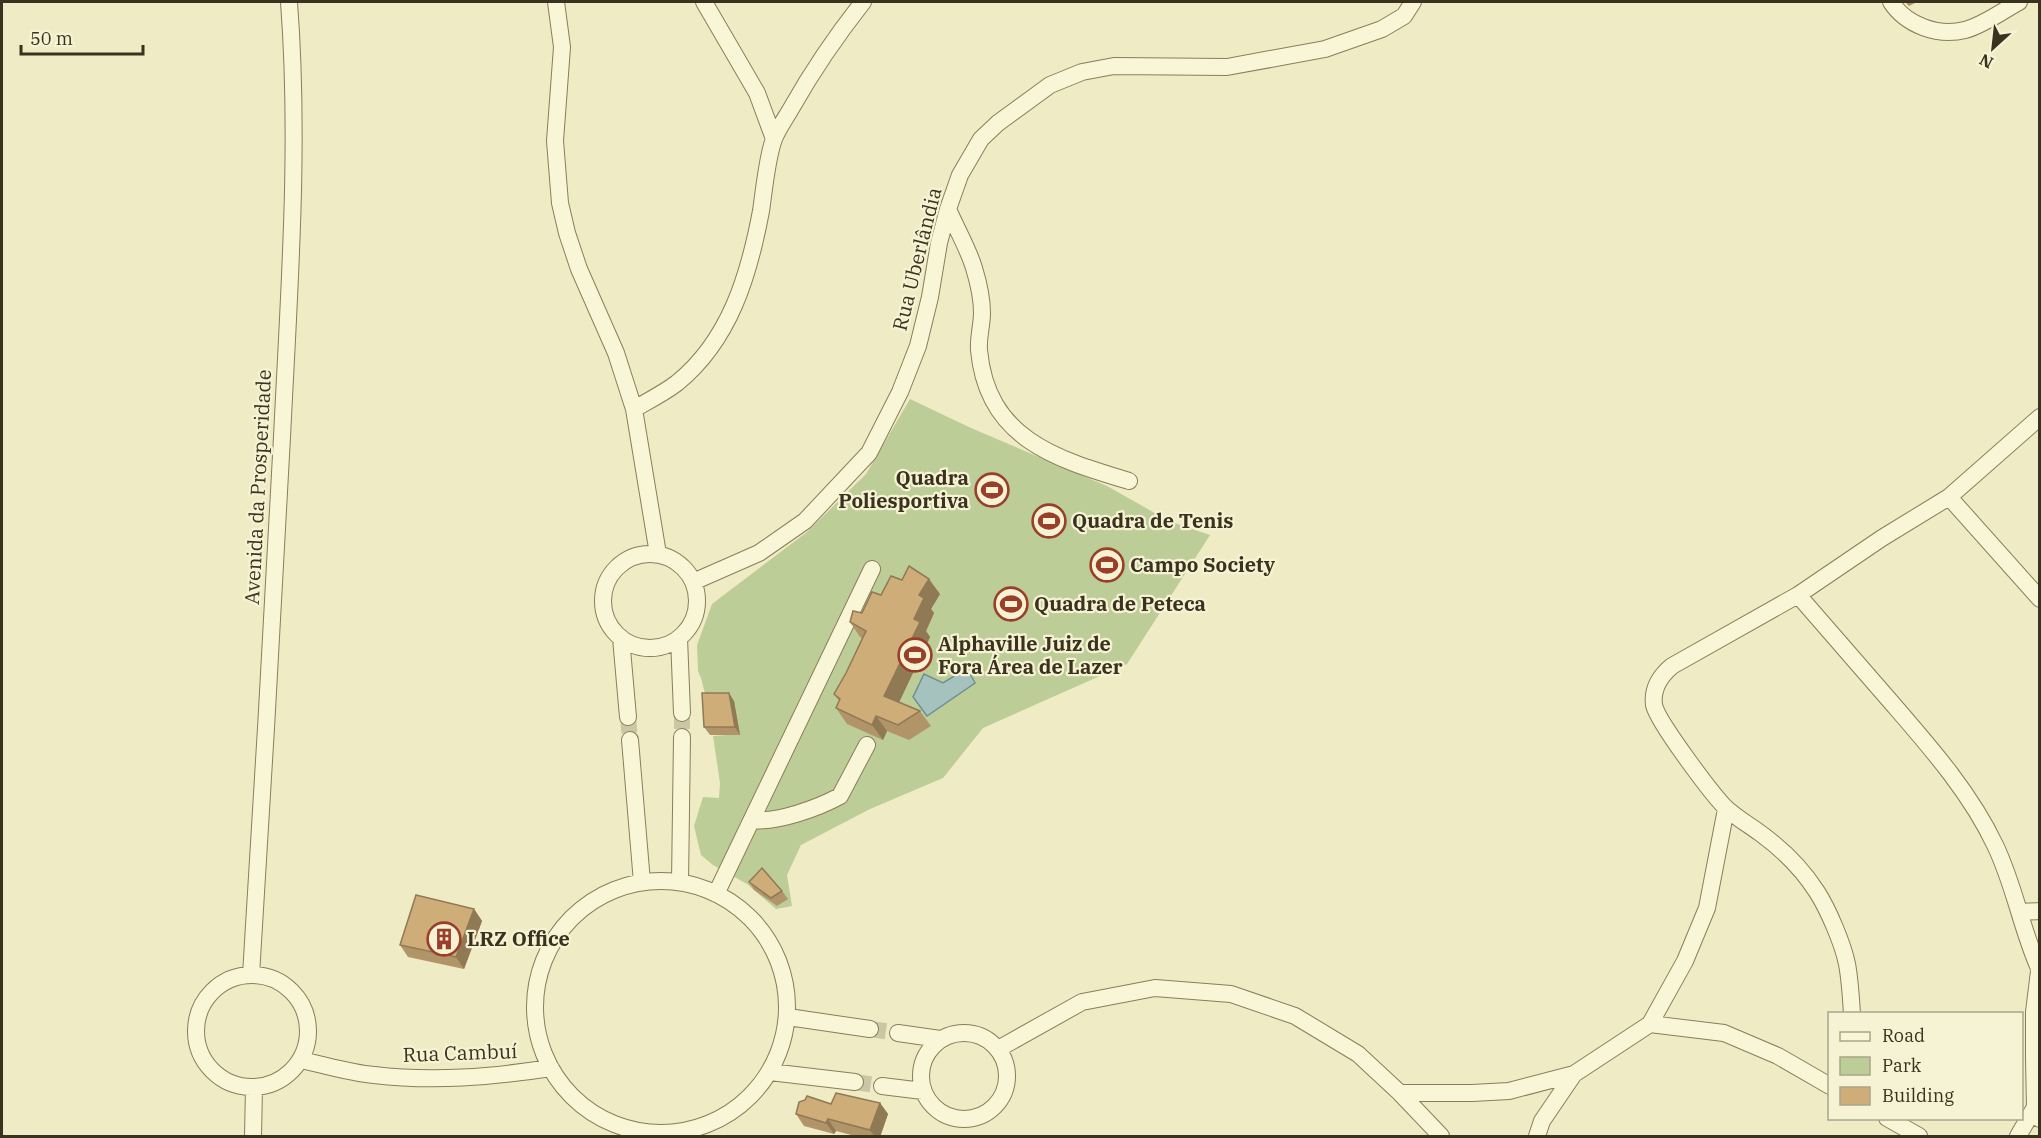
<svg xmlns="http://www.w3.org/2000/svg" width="2041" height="1138" viewBox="0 0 2041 1138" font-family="'IBM Plex Serif',serif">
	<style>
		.green { fill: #bdcd97 }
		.water { fill: #a6c2bf; stroke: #6c918f; stroke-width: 1.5 }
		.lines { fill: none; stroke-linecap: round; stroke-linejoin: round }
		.minor-tunnel { stroke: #cbc6a3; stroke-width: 16; stroke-dasharray: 16 8; stroke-linecap: butt }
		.minor-casing { stroke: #8a7d5a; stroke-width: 18 }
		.minor { stroke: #f9f6d7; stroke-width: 16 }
		.wall { fill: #b19568 }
		.shaded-wall { fill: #907955 }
		.building { fill: #cead79; stroke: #907955; stroke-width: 1.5 }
		.labels { text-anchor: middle; stroke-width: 4.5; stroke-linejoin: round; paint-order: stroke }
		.street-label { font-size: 20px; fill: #3a311e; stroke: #f6f3d4 }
		.poi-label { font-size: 20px; font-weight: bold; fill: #3a311e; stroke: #f6f3d4; text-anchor: start }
	</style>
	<rect width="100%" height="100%" fill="#efebc4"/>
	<path class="green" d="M910,399L971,428L1107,486L1169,521L1210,535L1127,664L983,728L943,778L870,809L801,845L787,875L792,906L776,909L747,884L713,865L701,855L694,826L703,797L719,798L720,783L713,736L740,734L707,701L701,678L698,671L697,645L712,604L807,532L866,474Z"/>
	<path class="water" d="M967,668L975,683L927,716L913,697L924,674L943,683Z"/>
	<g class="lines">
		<path class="minor-tunnel" d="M682,713V737
			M628,717L630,740
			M870,1029L898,1033
			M855,1082L882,1086"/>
		<defs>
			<path id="minor" d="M556,2L562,47L555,141L560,203L567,233L579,269L616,353L634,409L658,554
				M704,2L757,93L774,139
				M1891,2C1906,25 1938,37 1965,30C1984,25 2002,11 2019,2
				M948,209C956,228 968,248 974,268C978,281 982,299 982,313C982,325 978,338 979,350C987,439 1056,459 1129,481
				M634,409C648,401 664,393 677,383C730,340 749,275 761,211C764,191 767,157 774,139C778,128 786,118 792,107C813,70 837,35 863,2
				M1949,497L2040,599
				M603 601a47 47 0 1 1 94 0a47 47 0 1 1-94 0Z
				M693,582L759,553L805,521L869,453L900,392L918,346L930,297L939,243L948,209L960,175L981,139L998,123L1050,85L1082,72L1114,66L1227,67L1325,49L1382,29L1404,16L1413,2
				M1798,595C1829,631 1860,666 1891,702C1929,746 1970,792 1995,845C2014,884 2021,927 2038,966
				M621,638L628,717
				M679,638L682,713
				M630,740L642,882
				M752,820C777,823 818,808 840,796L867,745
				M535 1007a126 126 0 1 1 252 0a126 126 0 1 1-252 0Z
				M680,882L682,737
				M716,894L872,569
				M2020,912L2040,911
				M2040,963L2034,1012V1058L2035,1107L2040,1119
				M251,975C263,796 272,616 282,437C289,292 300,146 289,2
				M196 1031a56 56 0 1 1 112 0a56 56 0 1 1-112 0Z
				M1852,1014C1851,997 1850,980 1847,964C1843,944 1828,909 1817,892C1803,870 1782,849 1760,833C1749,825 1737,818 1727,809C1714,797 1657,721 1654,705C1652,689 1660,676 1672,666L1798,595L1882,538L1949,497L2040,417
				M788,1017L870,1029
				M1650,1024L1685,961L1707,908L1726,809
				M921 1076a43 43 0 1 1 86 0a43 43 0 1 1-86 0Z
				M898,1033L940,1039
				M998,1049L1082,1002L1155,988L1231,994L1295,1016L1358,1054L1400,1093L1441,1136
				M301,1060C325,1065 350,1073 374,1075C434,1082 491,1077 551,1068
				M770,1072L855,1082
				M1574,1074L1650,1024L1724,1033L1778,1056L1830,1086
				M882,1086L923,1091
				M1400,1093H1472L1509,1091L1574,1074L1542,1121L1537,1136
				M1887,1118L1919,1136
				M253,1136L254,1087
				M2018,1136L2035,1107"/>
		</defs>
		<use href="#minor" class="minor-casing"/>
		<use href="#minor" class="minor"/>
	</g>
	<path class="wall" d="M1905,2H1917L1909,6Z
		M940,594L931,609L934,613L926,631L930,637L899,702L920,711L931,726L909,740L887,731L883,740L847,724L836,708L839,701L834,694L846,673L862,638L860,637L850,622L862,613L881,595Z
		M734,701L740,735H710L704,727Z
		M749,882L782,891L788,899L777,906L754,890Z
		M474,909L482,921L464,969L408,957L400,945Z
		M880,1103L888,1114L880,1137H859L836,1131L834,1134L804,1126L796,1114L831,1104Z"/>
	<path class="shaded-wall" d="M929,579L940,594L931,609L934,613L926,631L930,637L895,711L884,696L919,595Z
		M729,693L734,701L740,735L735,727Z
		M876,716L887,731L883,740L872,725Z
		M474,909L482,921L464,969L456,957Z
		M880,1103L888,1114L880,1137H875L870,1130Z
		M828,1119L836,1131L834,1134L826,1123Z"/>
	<path class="building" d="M909,566L929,579L919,595L924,598L914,619L920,622L884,696L920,711L898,725L876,716L872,725L836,708L840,699L834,694L846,673L866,631L850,622L853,611L862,613L872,592L881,595L891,576L902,580Z
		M702,693H729L735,727H704Z
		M762,868L782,891L771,898L749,882Z
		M416,895L474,909L456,957L400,945Z
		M836,1093L880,1103L870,1130L828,1119L826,1123L796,1114L799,1102L805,1100L807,1096L831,1104Z"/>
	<defs>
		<symbol id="stadium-ring" viewBox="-11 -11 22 22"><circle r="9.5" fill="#f6f3d4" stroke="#9a3e29" stroke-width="1.5"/><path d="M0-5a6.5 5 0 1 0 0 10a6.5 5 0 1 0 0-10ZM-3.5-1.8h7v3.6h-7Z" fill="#9a3e29"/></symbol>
		<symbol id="building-ring" viewBox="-11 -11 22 22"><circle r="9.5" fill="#f6f3d4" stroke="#9a3e29" stroke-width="1.5"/><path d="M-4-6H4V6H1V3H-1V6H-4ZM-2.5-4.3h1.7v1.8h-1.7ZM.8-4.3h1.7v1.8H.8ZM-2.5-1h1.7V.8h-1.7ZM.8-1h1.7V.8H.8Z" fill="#9a3e29"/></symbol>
	</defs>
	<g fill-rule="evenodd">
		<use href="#stadium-ring" x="973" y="471" width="38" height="38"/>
		<use href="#stadium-ring" x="1030" y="502" width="38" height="38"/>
		<use href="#stadium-ring" x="1088" y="546" width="38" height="38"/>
		<use href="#stadium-ring" x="992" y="585" width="38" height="38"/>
		<use href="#stadium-ring" x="896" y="636" width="38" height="38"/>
		<use href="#building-ring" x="425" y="920" width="38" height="38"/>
	</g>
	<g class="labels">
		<g class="street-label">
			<text transform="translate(917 259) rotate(-76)" y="7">Rua Uberlândia</text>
			<text transform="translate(258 487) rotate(-87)" y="7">Avenida da Prosperidade</text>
			<text transform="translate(460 1053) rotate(-2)" y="7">Rua Cambuí</text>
		</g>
		<g class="poi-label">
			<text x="969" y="485" text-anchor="end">Quadra<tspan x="969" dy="23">Poliesportiva</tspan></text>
			<text x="1072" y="528">Quadra de Tenis</text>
			<text x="1130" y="572">Campo Society</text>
			<text x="1034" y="611">Quadra de Peteca</text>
			<text x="938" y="651">Alphaville Juiz de<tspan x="938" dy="23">Fora Área de Lazer</tspan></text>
			<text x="467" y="946">LRZ Office</text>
		</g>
	</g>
	<rect width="2041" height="1138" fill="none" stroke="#3a311e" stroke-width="6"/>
	<rect x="1828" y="1012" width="195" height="108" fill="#f6f3d4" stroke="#aba58b" stroke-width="1.5"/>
	<rect x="1840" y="1032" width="30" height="9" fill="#f9f6d7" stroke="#aba58b" stroke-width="1.5"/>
	<text x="1882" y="1042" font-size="18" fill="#3a311e">Road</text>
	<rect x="1840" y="1057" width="30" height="18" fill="#bdcd97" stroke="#aba58b" stroke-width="1.5"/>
	<text x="1882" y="1072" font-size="18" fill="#3a311e">Park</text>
	<rect x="1840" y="1087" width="30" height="18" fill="#cead79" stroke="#aba58b" stroke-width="1.5"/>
	<text x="1882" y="1102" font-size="18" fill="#3a311e">Building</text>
	<g transform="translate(1993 48) rotate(207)" stroke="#f6f3d4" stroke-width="4.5" paint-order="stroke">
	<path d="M0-4.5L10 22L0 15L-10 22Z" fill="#3a311e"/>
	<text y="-9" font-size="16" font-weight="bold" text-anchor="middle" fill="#3a311e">N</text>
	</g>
	<path d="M21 45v9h122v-9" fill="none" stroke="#3a311e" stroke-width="3"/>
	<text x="30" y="45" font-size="18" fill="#3a311e" stroke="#f6f3d4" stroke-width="4.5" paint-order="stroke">50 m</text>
</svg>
